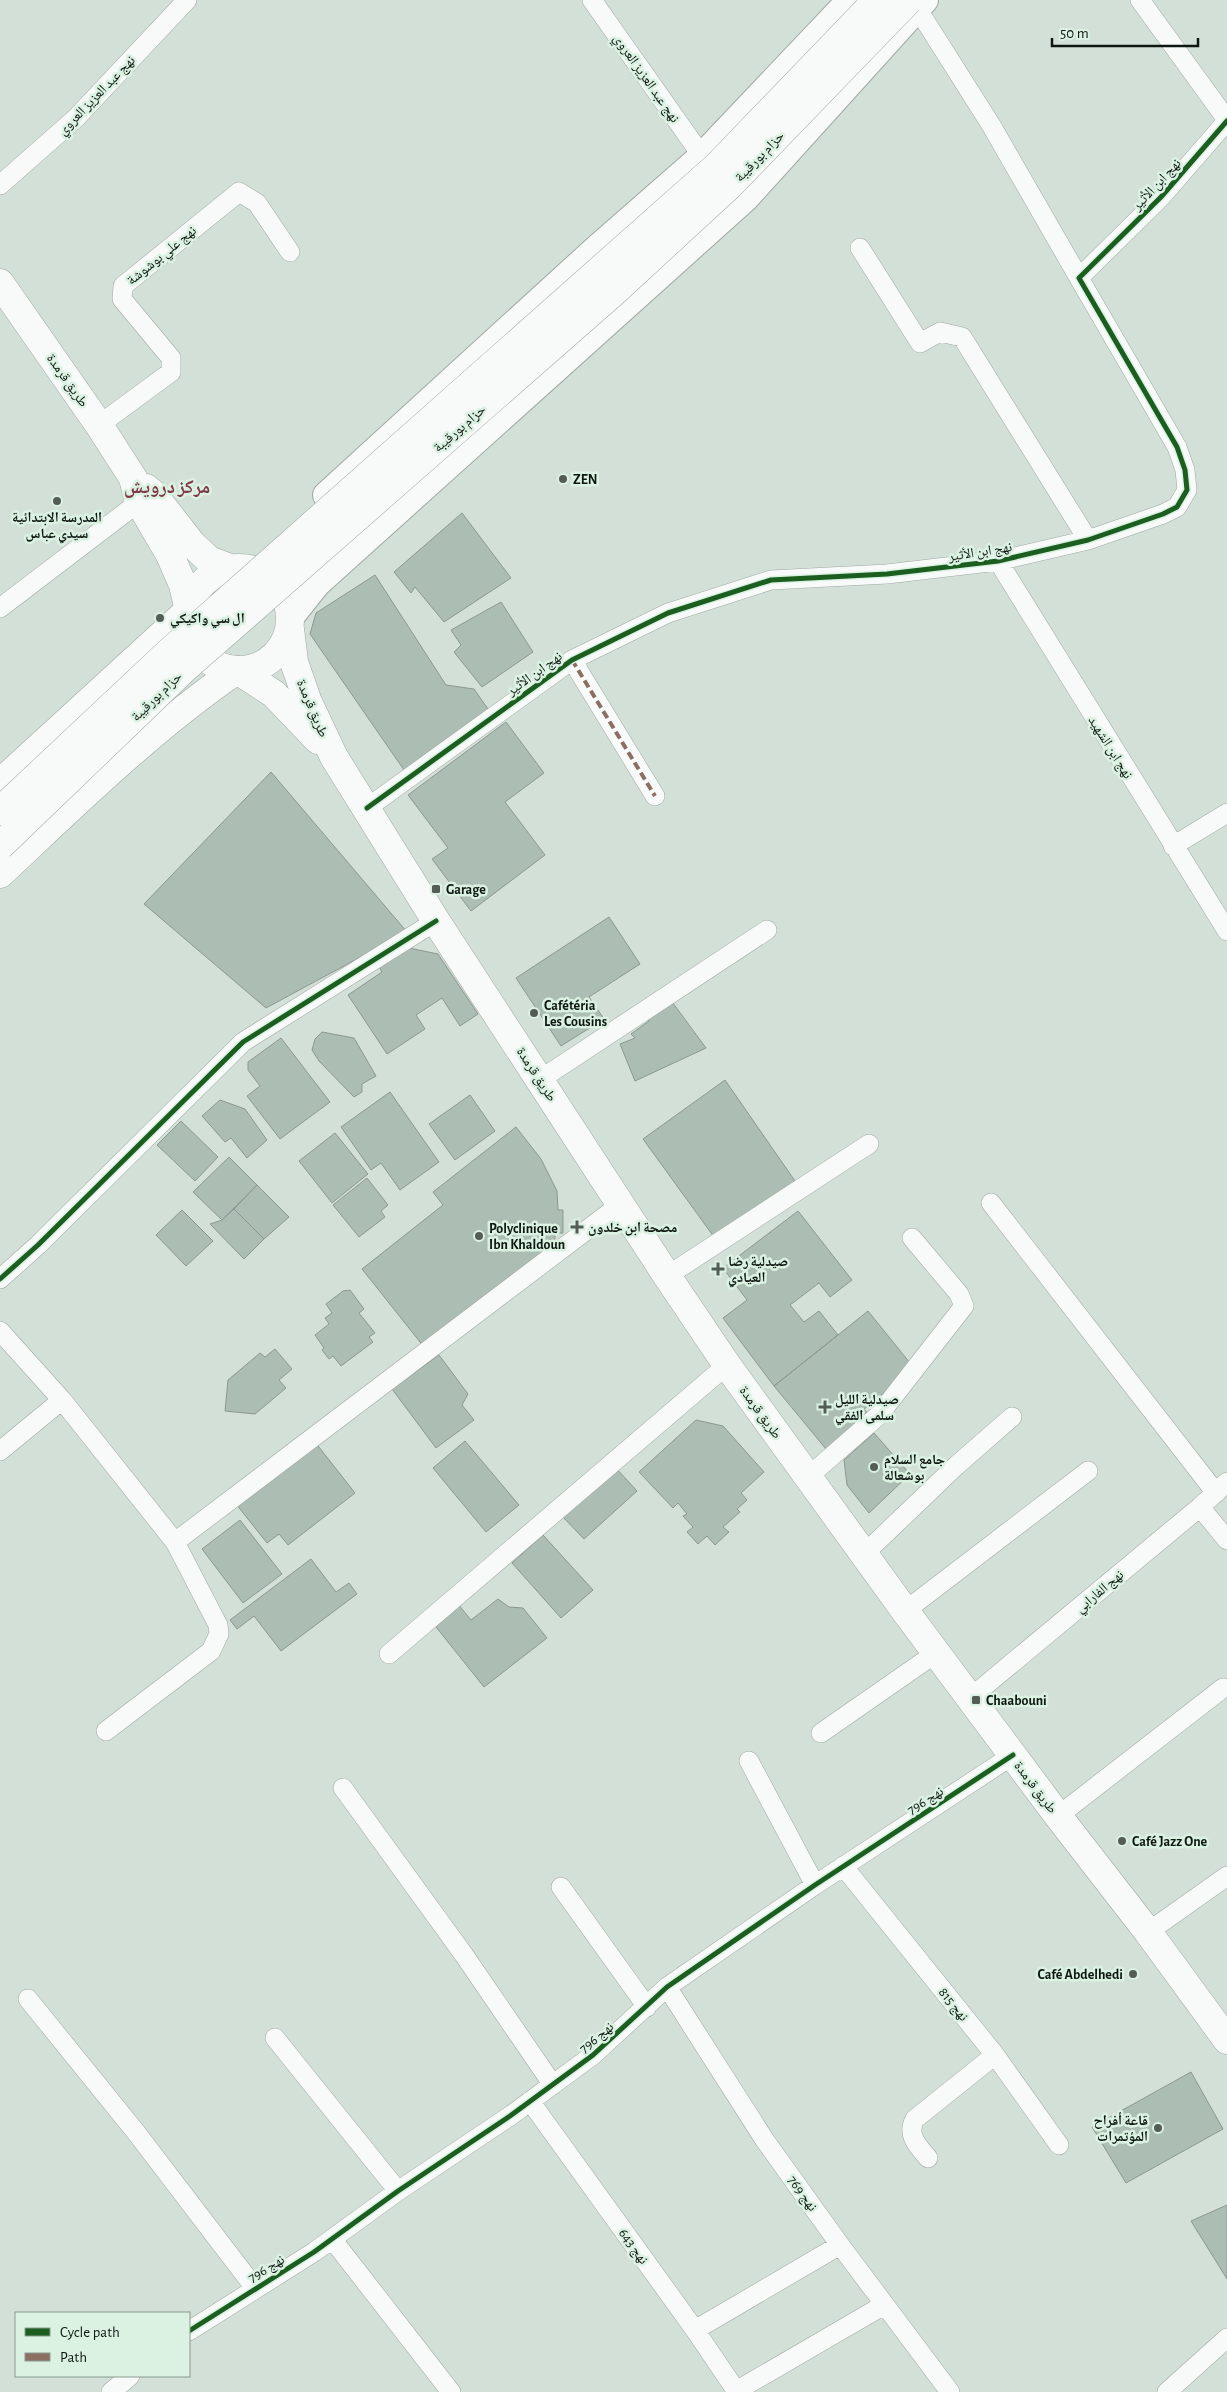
<svg xmlns="http://www.w3.org/2000/svg" width="1227" height="2392" viewBox="0 0 1227 2392" font-family="'Alegreya Sans','Noto Naskh Arabic',sans-serif">
	<style>
		.building { fill: #acbdb3; stroke: #8d9791 }
		.lines { fill: none; stroke-linecap: round; stroke-linejoin: round }
		.street-casing { stroke: #9fa8a2; stroke-width: 20 }
		.secondary-casing { stroke: #9fa8a2; stroke-width: 28 }
		.primary-casing { stroke: #9fa8a2; stroke-width: 29 }
		.highway-casing { stroke: #9fa8a2; stroke-width: 29 }
		.street { stroke: #f8faf9; stroke-width: 19 }
		.secondary { stroke: #f8faf9; stroke-width: 26 }
		.primary { stroke: #f8faf9; stroke-width: 28 }
		.highway { stroke: #f8faf9; stroke-width: 28 }
		.highway-bridge-casing { stroke: #9fa8a2; stroke-width: 29; stroke-linecap: butt }
		.highway-bridge { stroke: #f8faf9; stroke-width: 28 }
		.quiet { stroke: #8d6e63; stroke-width: 4; stroke-dasharray: 8 4; stroke-linecap: butt }
		.cycleway-casing { stroke: #dbf2e3; stroke-width: 8 }
		.cycleway { stroke: #1b5e20; stroke-width: 5 }
		.poi-dot { fill: #535d56; stroke: #dbf2e3; stroke-width: 2 }
		.labels { text-anchor: middle; stroke-width: 5; stroke-linejoin: round; paint-order: stroke }
		.street-label { font-size: 14px; fill: #0e1611; stroke: #dbf2e3 }
		.poi-label { font-size: 14px; font-weight: bold; fill: #0e1611; stroke: #dbf2e3; text-anchor: start }
		.district-label { font-size: 19px; font-weight: bold; fill: #803847; stroke: #dbf2e3 }
	</style>
	<rect width="100%" height="100%" fill="#d3e0d7"/>
	<path class="building" d="M462,513L511,578L444,622L415,587L411,593L394,572Z
		M375,575L446,685L474,689L490,712L404,770L310,634L316,613Z
		M501,602L533,652L482,687L454,652L461,645L451,630Z
		M506,722L544,773L505,802L545,855L471,911L432,859L448,848L408,795Z
		M271,772L407,932L266,1008L144,904Z
		M609,917L640,964L589,997L604,1019L561,1046L516,978Z
		M409,948L438,954L478,1014L460,1026L442,998L416,1015L425,1029L387,1054L348,995L382,972L379,967Z
		M670,999L706,1048L635,1081L620,1044L635,1038L631,1034L649,1021L647,1017Z
		M322,1032L354,1038L376,1076L362,1084V1092L354,1097L319,1061L312,1050L315,1039Z
		M281,1038L330,1102L280,1139L247,1096L260,1086L248,1070V1062Z
		M725,1080L795,1181L714,1237L643,1139Z
		M390,1092L439,1162L400,1190L381,1163L371,1170L341,1127Z
		M470,1095L495,1131L455,1160L429,1124Z
		M220,1100L245,1109L267,1140L247,1158L231,1138L225,1142L202,1116Z
		M181,1121L218,1157L195,1181L157,1145Z
		M516,1127L541,1159L557,1191L558,1210H563V1233H555V1239L550,1247L424,1347L362,1269L443,1205L433,1192Z
		M335,1133L368,1174L332,1203L299,1161Z
		M229,1157L257,1185L222,1220L193,1192Z
		M367,1178L388,1205L381,1211L385,1217L359,1237L333,1205Z
		M257,1185L289,1217L264,1239L234,1209Z
		M234,1209L264,1239L244,1259L210,1224L222,1220Z
		M182,1210L213,1241L186,1266L156,1235Z
		M798,1211L852,1280L830,1297L819,1283L790,1305L804,1322L819,1311L838,1335L774,1386L723,1318L747,1300L723,1268Z
		M350,1290L364,1309L359,1313L375,1333L369,1337L373,1342L341,1366L333,1356L329,1359L322,1350L324,1348L315,1335L329,1324L325,1318L332,1313L326,1304L343,1291Z
		M868,1311L914,1368L864,1409L868,1414L826,1449L774,1386Z
		M275,1349L292,1369L279,1380L286,1388L255,1414L225,1411L228,1380L260,1353L265,1357Z
		M439,1355L468,1394L462,1405L474,1420L436,1448L392,1389Z
		M696,1420L723,1426L764,1472L741,1493L747,1500L737,1509L740,1512L723,1527L729,1532L715,1545L707,1536L698,1544L687,1532L693,1527L683,1516L687,1514L678,1503L673,1508L639,1472Z
		M874,1433L910,1474L869,1513L847,1485L844,1460Z
		M465,1441L519,1505L486,1532L433,1468Z
		M315,1442L355,1493L288,1545L279,1534L267,1543L236,1504Z
		M615,1467L637,1491L584,1539L561,1515Z
		M240,1520L282,1574L243,1603L202,1549Z
		M543,1535L593,1590L561,1618L512,1563Z
		M311,1559L336,1592L349,1583L357,1594L281,1651L254,1616L237,1629L230,1620Z
		M498,1599L509,1607L523,1608L547,1638L484,1687L432,1622L457,1603L471,1620Z
		M1191,2072L1223,2129L1126,2183L1092,2127Z
		M1227,2205V2279L1191,2221Z"/>
	<g class="lines">
		<defs>
			<path id="street" d="M592,0L702,156
				M1140,0L1227,120
				M917,8L991,125L1079,278
				M0,185L76,118L187,0
				M860,248L920,343L940,332L962,337L1088,540
				M99,425L171,372V358L122,299L123,286L239,192L257,203L290,252
				M998,561L1227,931
				M0,608L139,502
				M572,660L655,796
				M367,808L572,660L668,613L771,580L887,574L998,561L1088,540L1163,514L1177,507L1187,490L1185,470L1177,447L1079,278L1161,197L1227,121
				M1173,846L1227,813
				M541,1079L767,930
				M991,1203L1216,1493
				M667,1276L869,1144
				M0,1279L38,1245L243,1042L436,921
				M0,1331L62,1400L0,1451
				M62,1400L175,1542L218,1625L219,1634L211,1651L106,1731
				M809,1476L879,1415L964,1306L959,1294L912,1238
				M1200,1507L1227,1540
				M175,1542L621,1204
				M865,1553L957,1465L1012,1417
				M905,1611L1088,1471
				M389,1654L727,1365
				M970,1698L1200,1507L1227,1482
				M821,1733L936,1653
				M749,1761L815,1885
				M343,1788L464,1955L553,2085
				M1058,1816L1223,1688
				M843,1866L995,2055L1059,2145
				M561,1887L647,2007
				M1148,1932L1227,1876
				M667,1987L764,2139L840,2245L950,2392
				M28,1999L135,2131L255,2288
				M275,2038L398,2191
				M530,2101L695,2330L737,2392
				M928,2158C918,2146 906,2135 915,2119L995,2055
				M332,2239L451,2392
				M695,2330L840,2245
				M189,2331L314,2252L398,2191L510,2116L593,2055L667,1987L815,1885L1013,1755
				M736,2391L884,2305
				M111,2392L130,2376
				M1167,2392L1227,2338"/>
			<path id="secondary" d="M326,495L599,246L702,156L850,0
				M290,618L318,583L746,198L925,0"/>
			<path id="primary" d="M0,283L99,425L133,478L139,502L170,555L183,585L189,610
				M146,488L153,494L192,544L209,560L233,569
				M188 619a51 51 0 1 1 102 0a51 51 0 1 1-102 0Z
				M290,629L294,662L308,702L334,757L436,921L667,1276L727,1365L905,1611L1058,1816L1148,1932L1227,2040
				M237,670L274,694L318,740"/>
			<path id="highway" d="M0,783L189,610
				M0,874C76,803 151,729 237,670"/>
		</defs>
		<use href="#street" class="street-casing"/>
		<use href="#secondary" class="secondary-casing"/>
		<use href="#primary" class="primary-casing"/>
		<use href="#highway" class="highway-casing"/>
		<use href="#street" class="street"/>
		<use href="#secondary" class="secondary"/>
		<use href="#primary" class="primary"/>
		<use href="#highway" class="highway"/>
		<defs>
			<path id="highway-bridge" d="M0,811L169,652L717,166L877,0
				M0,846L184,669L615,291L730,185L909,0"/>
		</defs>
		<use href="#highway-bridge" class="highway-bridge-casing"/>
		<use href="#highway-bridge" class="highway-bridge"/>
		<path class="quiet" d="M572,660L655,796"/>
		<defs>
			<path id="cycleway" d="M367,808L572,660L668,613L771,580L887,574L998,561L1088,540L1163,514L1177,507L1187,490L1185,470L1177,447L1079,278L1161,197L1227,121
				M0,1279L38,1245L243,1042L436,921
				M189,2331L314,2252L398,2191L510,2116L593,2055L667,1987L815,1885L1013,1755"/>
		</defs>
		<use href="#cycleway" class="cycleway-casing"/>
		<use href="#cycleway" class="cycleway"/>
	</g>
	<g class="poi-dot">
		<circle cx="563" cy="479" r="5"/>
		<circle cx="57" cy="501" r="5"/>
		<circle cx="160" cy="618" r="5"/>
		<rect x="431" y="884" width="10" height="10" rx="2.5"/>
		<circle cx="534" cy="1013" r="5"/>
		<path d="M574.5 1219.5h5v5h5v5h-5v5h-5v-5h-5v-5h5z"/>
		<circle cx="479" cy="1236" r="5"/>
		<path d="M715.5 1261.5h5v5h5v5h-5v5h-5v-5h-5v-5h5z"/>
		<path d="M822.5 1399.5h5v5h5v5h-5v5h-5v-5h-5v-5h5z"/>
		<circle cx="874" cy="1467" r="5"/>
		<rect x="971" y="1695" width="10" height="10" rx="2.5"/>
		<circle cx="1122" cy="1841" r="5"/>
		<circle cx="1133" cy="1974" r="5"/>
		<circle cx="1158" cy="2128" r="5"/>
	</g>
	<g class="labels">
		<g class="street-label">
			<text transform="translate(647 78) rotate(55)" y="5">نهج عبد العزيز العروي</text>
			<text transform="translate(96 95) rotate(-46)" y="5">نهج عبد العزيز العروي</text>
			<text transform="translate(759 156) rotate(-46)" y="5">حزام بورقيبة</text>
			<text transform="translate(1156 184) rotate(-47)" y="5">نهج ابن الأثير</text>
			<text transform="translate(161 255) rotate(-39)" y="5">نهج علي بوشوشة</text>
			<text transform="translate(68 380) rotate(55)" y="5">طريق قرمدة</text>
			<text transform="translate(459 428) rotate(-41)" y="5">حزام بورقيبة</text>
			<text transform="translate(980 551) rotate(-9)" y="5">نهج ابن الأثير</text>
			<text transform="translate(534 673) rotate(-36)" y="5">نهج ابن الأثير</text>
			<text transform="translate(156 696) rotate(-44)" y="5">حزام بورقيبة</text>
			<text transform="translate(313 708) rotate(67)" y="5">طريق قرمدة</text>
			<text transform="translate(1111 747) rotate(58)" y="5">نهج ابن الشهيد</text>
			<text transform="translate(537 1074) rotate(57)" y="5">طريق قرمدة</text>
			<text transform="translate(761 1412) rotate(54)" y="5">طريق قرمدة</text>
			<text transform="translate(1099 1591) rotate(-40)" y="5">نهج الفارابي</text>
			<text transform="translate(1036 1787) rotate(53)" y="5">طريق قرمدة</text>
			<text transform="translate(925 1800) rotate(-33)" y="5">نهج 796</text>
			<text transform="translate(954 2004) rotate(51)" y="5">نهج 815</text>
			<text transform="translate(596 2037) rotate(-40)" y="5">نهج 796</text>
			<text transform="translate(803 2193) rotate(54)" y="5">نهج 769</text>
			<text transform="translate(634 2246) rotate(54)" y="5">نهج 643</text>
			<text transform="translate(266 2268) rotate(-32)" y="5">نهج 796</text>
		</g>
		<g class="poi-label">
			<text x="573" y="484">ZEN</text>
			<text x="57" y="522" text-anchor="middle">المدرسة الابتدائية<tspan x="57" dy="16">سيدي عباس</tspan></text>
			<text x="170" y="623">ال سي واكيكي</text>
			<text x="446" y="894">Garage</text>
			<text x="544" y="1010">Cafétéria<tspan x="544" dy="16">Les Cousins</tspan></text>
			<text x="588" y="1232">مصحة ابن خلدون</text>
			<text x="489" y="1233">Polyclinique<tspan x="489" dy="16">Ibn Khaldoun</tspan></text>
			<text x="728" y="1266">صيدلية رضا<tspan x="728" dy="16">العيادي</tspan></text>
			<text x="835" y="1404">صيدلية الليل<tspan x="835" dy="16">سلمى الفقي</tspan></text>
			<text x="884" y="1464">جامع السلام<tspan x="884" dy="16">بوشعالة</tspan></text>
			<text x="986" y="1705">Chaabouni</text>
			<text x="1132" y="1846">Café Jazz One</text>
			<text x="1123" y="1979" text-anchor="end">Café Abdelhedi</text>
			<text x="1148" y="2125" text-anchor="end">قاعة أفراح<tspan x="1148" dy="16">المؤتمرات</tspan></text>
		</g>
		<g class="district-label">
			<text x="167" y="493">مركز درويش</text>
		</g>
	</g>
	<rect x="15" y="2312" width="175" height="65" fill="#dbf2e3" stroke="#899a8f"/>
	<rect x="25" y="2328" width="25" height="8" fill="#1b5e20" stroke="#899a8f"/>
	<text x="60" y="2337" font-size="15" fill="#0e1611">Cycle path</text>
	<rect x="25" y="2353" width="25" height="8" fill="#8d6e63" stroke="#899a8f"/>
	<text x="60" y="2362" font-size="15" fill="#0e1611">Path</text>
	<path d="M1052 38v8h146v-8" fill="none" stroke="#0e1611" stroke-width="2.5"/>
	<text x="1060" y="38" font-size="15" fill="#0e1611" stroke="#dbf2e3" stroke-width="4" paint-order="stroke">50 m</text>
</svg>
